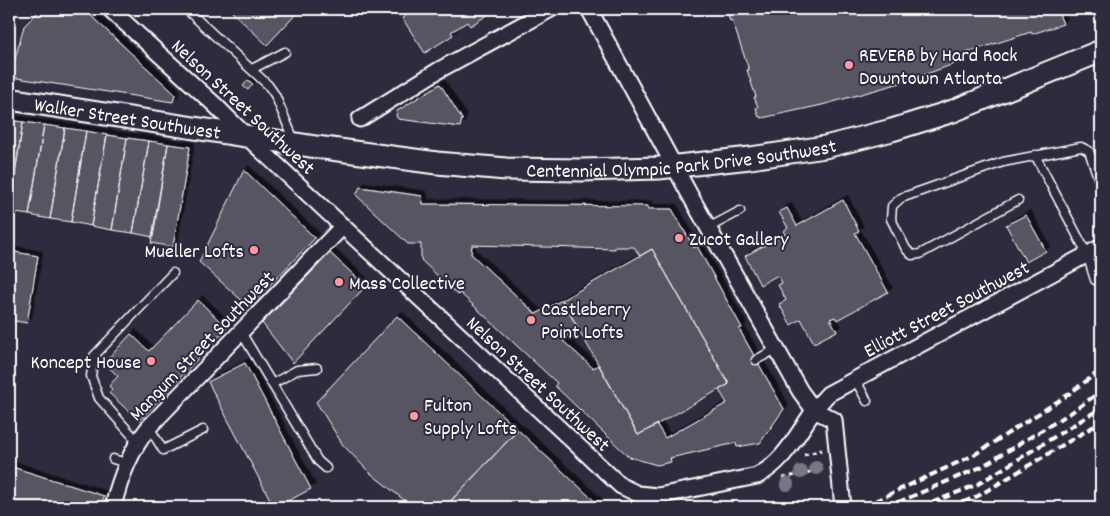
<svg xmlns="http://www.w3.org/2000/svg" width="1110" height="516" viewBox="0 0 1110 516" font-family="Dekko,sans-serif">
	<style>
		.building { fill: #595564; stroke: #fff; fill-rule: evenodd; filter: url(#shadow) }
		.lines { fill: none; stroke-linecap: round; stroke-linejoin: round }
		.lane-casing { stroke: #fff; stroke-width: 11 }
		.street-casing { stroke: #fff; stroke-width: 19 }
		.secondary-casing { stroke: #fff; stroke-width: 25 }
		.path { stroke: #fff; stroke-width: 3; stroke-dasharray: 4 4; stroke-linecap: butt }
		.lane { stroke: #2f2a3d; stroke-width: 8 }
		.street { stroke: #2f2a3d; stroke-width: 15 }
		.secondary { stroke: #2f2a3d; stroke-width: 21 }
		.rail { stroke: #fff; stroke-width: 4; stroke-dasharray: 8 4; stroke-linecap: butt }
		.tree { fill: #797582 }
		.poi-dot { fill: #ff9aa2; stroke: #2f2a3d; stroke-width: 2 }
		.labels { text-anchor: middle; stroke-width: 4; stroke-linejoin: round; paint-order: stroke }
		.poi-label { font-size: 20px; fill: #fff; stroke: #2f2a3d; text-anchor: start }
		.street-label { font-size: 20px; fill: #fff; stroke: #2f2a3d }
	</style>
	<defs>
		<filter id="shadow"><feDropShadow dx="4.5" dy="-4.5" stdDeviation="0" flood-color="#0009"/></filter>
	</defs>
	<rect width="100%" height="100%" fill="#2f2a3d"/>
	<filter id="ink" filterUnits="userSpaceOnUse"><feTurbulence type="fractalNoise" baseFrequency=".02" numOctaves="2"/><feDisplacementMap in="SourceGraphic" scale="10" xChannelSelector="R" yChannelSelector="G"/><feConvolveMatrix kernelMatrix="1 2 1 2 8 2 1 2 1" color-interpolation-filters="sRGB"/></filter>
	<g filter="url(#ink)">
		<path class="building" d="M41,9H56L89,14L175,94L173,102L10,77L24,26Z
			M234,9H301L267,45L232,12Z
			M409,9H497L470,26L467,22L451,32L453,35L425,53L402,18L412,12Z
			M726,9H1057L1063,24L1032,34L1031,32L963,54L965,60L904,82L822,105L762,118L761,117H759L756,108L758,107L754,97H756L747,70H749L732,20L730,21Z
			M248,80L253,84L248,90L243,86Z
			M440,84L462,119L460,127L398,119L396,116L397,111Z
			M9,120L23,122L9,212Z
			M23,122L44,125L29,215L9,212Z
			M44,125L65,128L50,219L29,215Z
			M65,128L86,131L71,222L50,219Z
			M86,131L107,135L91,226L71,222Z
			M107,135L127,138L112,230L91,226Z
			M127,138L149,141L133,233L112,230Z
			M149,141L168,144L153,237L133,233Z
			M168,144L190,147L173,247L151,243Z
			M244,170L315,238L249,307L199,262Z
			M360,187L422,196L423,204L648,206V209H672L694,248L697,246L742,328L739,329L784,409L760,443L737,447L736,443L670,458L671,462L657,465L629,457L555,386L557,383L460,293L458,295L421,260V244H408L356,195ZM472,245L615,249V247H634L640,256L652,249L729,384L719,390L727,403L665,438L657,425L638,435L599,365L593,368L563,341L577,326L562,300L536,314L471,254Z
			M843,200L859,231L855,233L888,292L837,320L835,317L830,319L837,331L814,343L801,319L791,325L779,304L786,300L778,285L782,283L778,275L760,285L745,256L785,234L783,231L788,228L779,212L787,208L797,226Z
			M1026,215L1046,251L1026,262L1006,225Z
			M652,249L729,384L638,435L562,300Z
			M9,251L38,256L27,323L9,320Z
			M330,253L366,286L293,363L262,323Z
			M198,300L227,328L139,421L109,393L112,389L109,386L118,376L104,363L131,334L149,351Z
			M397,316L518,430L445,507H418L404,500L369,472L343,445L316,402Z
			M245,363L311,489L276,507H274L208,382Z
			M518,430L601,507H445Z
			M9,466L104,496L101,507H9Z"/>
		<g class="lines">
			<defs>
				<path id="lane" d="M186,9L268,85L275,95L294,140
					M252,69L285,52
					M1035,155L1087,254L1095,280
					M1018,200L920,254L912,255L906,249L891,219L892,206L901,198L1003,162L1081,147L1089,151L1101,186
					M708,228L740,211
					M241,332L318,461L326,468
					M756,360L776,349
					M855,379L867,401
					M272,384L297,370L317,368
					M149,427L163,450L203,430
					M138,442L99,398L91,376L94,356L173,273
					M113,459L126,463"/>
				<path id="street" d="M110,9L215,105L246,136L621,486L638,494L658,496L757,476C784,462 796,436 813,412C817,405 823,400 828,394L1101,247
					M589,9L691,197L800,391L814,410L834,420L843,507
					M360,119L439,70L551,9
					M113,507C120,477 130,451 149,427L343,226"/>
				<g id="secondary">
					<path id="s1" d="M9,99L316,147L437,163L506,169L582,170L659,168L750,158L825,147L892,130L953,111L1101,51"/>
				</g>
			</defs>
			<use href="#lane" class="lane-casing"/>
			<use href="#street" class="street-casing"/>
			<use href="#secondary" class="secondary-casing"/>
			<path class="path" d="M804,455L822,450
				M783,478L823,469"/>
			<use href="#lane" class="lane"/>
			<use href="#street" class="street"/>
			<use href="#secondary" class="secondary"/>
			<path class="rail" d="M852,507L875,501L974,455L1066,396L1101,370
				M887,507L981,467L1072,412L1101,391
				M921,507L978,484L1101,408
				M952,507L978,496L1101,422"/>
		</g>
		<g class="tree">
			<circle cx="816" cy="468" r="7"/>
			<circle cx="801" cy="472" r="7"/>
			<circle cx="787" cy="484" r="7"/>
		</g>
	</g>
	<g class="poi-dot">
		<circle cx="849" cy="65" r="5"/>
		<circle cx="679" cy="238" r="5"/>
		<circle cx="254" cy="250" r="5"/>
		<circle cx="339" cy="282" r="5"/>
		<circle cx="531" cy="320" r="5"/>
		<circle cx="151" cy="361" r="5"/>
		<circle cx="414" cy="416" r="5"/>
	</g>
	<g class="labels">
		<g class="poi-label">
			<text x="859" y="61">REVERB by Hard Rock<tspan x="859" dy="23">Downtown Atlanta</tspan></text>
			<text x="689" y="245">Zucot Gallery</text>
			<text x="244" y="257" text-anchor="end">Mueller Lofts</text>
			<text x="349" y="289">Mass Collective</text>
			<text x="541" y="315">Castleberry<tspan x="541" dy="23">Point Lofts</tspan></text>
			<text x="141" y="368" text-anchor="end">Koncept House</text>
			<text x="424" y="411">Fulton<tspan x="424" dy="23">Supply Lofts</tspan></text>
		</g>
		<g class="street-label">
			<text transform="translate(244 106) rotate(43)" y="7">Nelson Street Southwest</text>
			<text dy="7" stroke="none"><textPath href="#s1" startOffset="120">Walker Street Southwest</textPath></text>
			<text dy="7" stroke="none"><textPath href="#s1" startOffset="678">Centennial Olympic Park Drive Southwest</textPath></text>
			<text transform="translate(946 308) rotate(-28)" y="7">Elliott Street Southwest</text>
			<text transform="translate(201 345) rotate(-46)" y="7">Mangum Street Southwest</text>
			<text transform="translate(539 383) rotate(43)" y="7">Nelson Street Southwest</text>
		</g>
	</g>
	<rect width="1110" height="516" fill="none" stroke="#2f2a3d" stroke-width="30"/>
	<rect x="15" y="15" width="1080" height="486" fill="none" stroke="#fff" stroke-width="2" filter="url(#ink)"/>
</svg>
